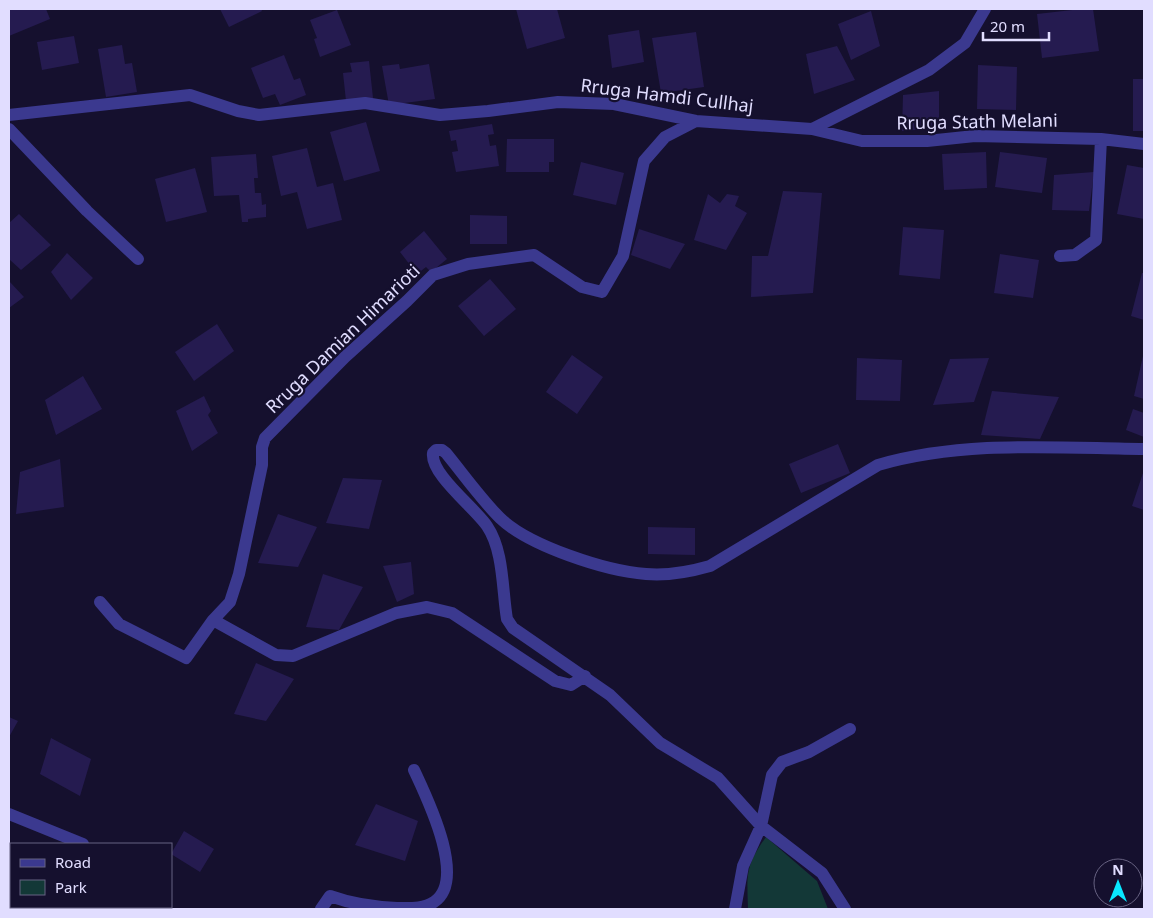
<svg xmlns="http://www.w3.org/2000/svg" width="1153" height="918" viewBox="0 0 1153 918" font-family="'Noto Sans',sans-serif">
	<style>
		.green { fill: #133837 }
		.building { fill: #251b50 }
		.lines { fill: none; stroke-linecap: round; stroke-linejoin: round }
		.minor { stroke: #3b398f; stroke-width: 12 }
		.labels { text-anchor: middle; stroke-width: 4.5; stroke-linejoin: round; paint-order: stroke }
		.street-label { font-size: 18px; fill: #e1ddff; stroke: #15102e }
	</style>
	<rect width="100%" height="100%" fill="#15102e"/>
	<path class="green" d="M766,837L817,881L828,909H748C747,875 745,866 766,837Z"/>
	<path class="building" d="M9,9H46L50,19L9,36Z
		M220,9H261L262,11L229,27Z
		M516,9H557L565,38L527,49Z
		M1081,9H1093L1099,51L1042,58L1037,14Z
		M337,10L351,45L320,57L314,39L317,38L310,20Z
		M871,11L880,46L851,60L838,24Z
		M639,30L644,62L612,68L608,35Z
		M696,32L704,87L661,93L652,38Z
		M74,36L79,63L42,70L37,42Z
		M122,45L125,64L132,63L137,92L106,97L98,49Z
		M837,46L855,80L814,94L806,54Z
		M284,55L294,80L300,78L306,95L280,105L275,94L263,98L251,68Z
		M369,61L373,98L346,101L343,73L352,72L350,63Z
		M399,64L400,69L429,64L435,99L389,105L382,66Z
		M978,65L1017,67L1016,110L977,109Z
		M1133,79H1144V131H1133Z
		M939,91V128L902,131L903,95Z
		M366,122L380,171L344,181L330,132Z
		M492,124L494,134L488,135L490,146L496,145L499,166L456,172L452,152L458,151L456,140L451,141L449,131Z
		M507,139H554V162H549V172H506Z
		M307,148L317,187L333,183L342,220L307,229L297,192L281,196L272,156Z
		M986,152L987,188L944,190L942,154Z
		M1000,152L1047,158L1042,193L995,187Z
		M256,154L258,178H254L255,193H261L262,205L266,204V217L248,219V222H242L239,195L214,196L211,157Z
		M581,162L624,173L616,205L573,195Z
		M1127,165L1144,168V219L1117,214Z
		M195,168L207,212L166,222L155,179Z
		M1094,172L1089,211L1052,210L1054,175Z
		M783,191L822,193L813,293L751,297L752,256H768Z
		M708,194L720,203L727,194L739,196L735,206L747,213L726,250L694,240Z
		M19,214L51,245L21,270L9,259V223Z
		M470,215L507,216V244H470Z
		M903,227L944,230L940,279L899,275Z
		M639,229L685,244L670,269L631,255Z
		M424,231L447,259L431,272L426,267L417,274L400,252Z
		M67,253L93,278L71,300L51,272Z
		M1000,254L1039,260L1033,298L994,293Z
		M1142,273H1144V320L1131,316Z
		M490,279L516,309L484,336L458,306Z
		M9,281L24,297L9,308Z
		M217,324L234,351L194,381L175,352Z
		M572,355L603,377L577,414L546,392Z
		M1143,356H1144V399L1134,396Z
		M857,358L902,360L900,401L856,400Z
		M989,358L974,402L933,405L950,359Z
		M83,376L102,409L56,435L45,400Z
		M992,391L1059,397L1040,439L981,435Z
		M204,396L211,411L208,415L218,433L192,451L176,411Z
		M1133,409L1144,413V437L1126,430Z
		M838,444L850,473L801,493L789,464Z
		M60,459L64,507L16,514L20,472Z
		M1144,470V510L1132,506Z
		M343,478L382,480L369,529L326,523Z
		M278,514L317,527L298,567L258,563Z
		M648,527L695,528V555L648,554Z
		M411,562L414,594L397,602L383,566Z
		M323,574L363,587L339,630L306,627Z
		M256,663L294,679L266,721L234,714Z
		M9,717L18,721L9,737Z
		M51,738L91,759L80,796L40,774Z
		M376,804L418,821L405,861L355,845Z
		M184,831L214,849L200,872L171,854Z
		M28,907H58L55,909H30Z"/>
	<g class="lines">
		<path class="minor" d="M9,115L190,95L238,111L259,115L365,103L440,115L488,111L558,102L614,104L696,121L812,129L862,141H927L975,136L1101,139L1144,144
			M9,129L87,211L138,259
			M812,129L929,70L965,43L985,9
			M1060,256L1075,255L1096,240L1101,139
			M100,602L119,624L186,658L213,620L230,602L239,574L262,465V447L265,438L345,357L407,301L433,275L468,264L534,255L582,287L602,292L623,256L644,161L665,137L696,121
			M213,620L276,655L293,656L396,613L427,607L452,613L555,681L571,685L585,676
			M9,814L83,844
			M138,907L139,909
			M321,909L330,896C352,904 374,907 397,908C409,908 424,909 434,902C468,880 426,796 414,770
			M735,909L743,866L761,826L772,775L782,762L809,752L850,729
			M845,909L822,873L761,826L718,778L660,743L610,695L513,628L507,619C502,590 504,551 487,526C475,508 430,474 433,453L436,450H442L446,453C464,475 481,499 500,518C529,546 606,571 646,574C668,576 689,572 710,566L878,465C965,440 1055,448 1144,449"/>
	</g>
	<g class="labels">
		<g class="street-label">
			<text transform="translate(667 96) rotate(7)" y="6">Rruga Hamdi Cullhaj</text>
			<text transform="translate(977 122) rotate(-1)" y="6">Rruga Stath Melani</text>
			<text transform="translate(343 339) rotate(-44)" y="6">Rruga Damian Himarioti</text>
		</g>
	</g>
	<rect width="1153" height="918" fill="none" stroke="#e1ddff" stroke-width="20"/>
	<rect x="10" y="843" width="162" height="65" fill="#15102e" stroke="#676282"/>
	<rect x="20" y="859" width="25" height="8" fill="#3b398f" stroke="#676282"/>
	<text x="55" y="868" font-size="15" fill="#e1ddff">Road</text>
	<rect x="20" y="880" width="25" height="15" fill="#133837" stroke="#676282"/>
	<text x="55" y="893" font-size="15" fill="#e1ddff">Park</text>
	<g transform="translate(1118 883)"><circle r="24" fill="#15102e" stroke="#676282"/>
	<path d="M0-4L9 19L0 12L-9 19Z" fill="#09e8ff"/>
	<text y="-8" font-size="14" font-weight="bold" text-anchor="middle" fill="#e1ddff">N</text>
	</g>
	<path d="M983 32v8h66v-8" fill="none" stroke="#e1ddff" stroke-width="2.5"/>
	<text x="990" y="32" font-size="15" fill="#e1ddff" stroke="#15102e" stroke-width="4" paint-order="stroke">20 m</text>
</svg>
